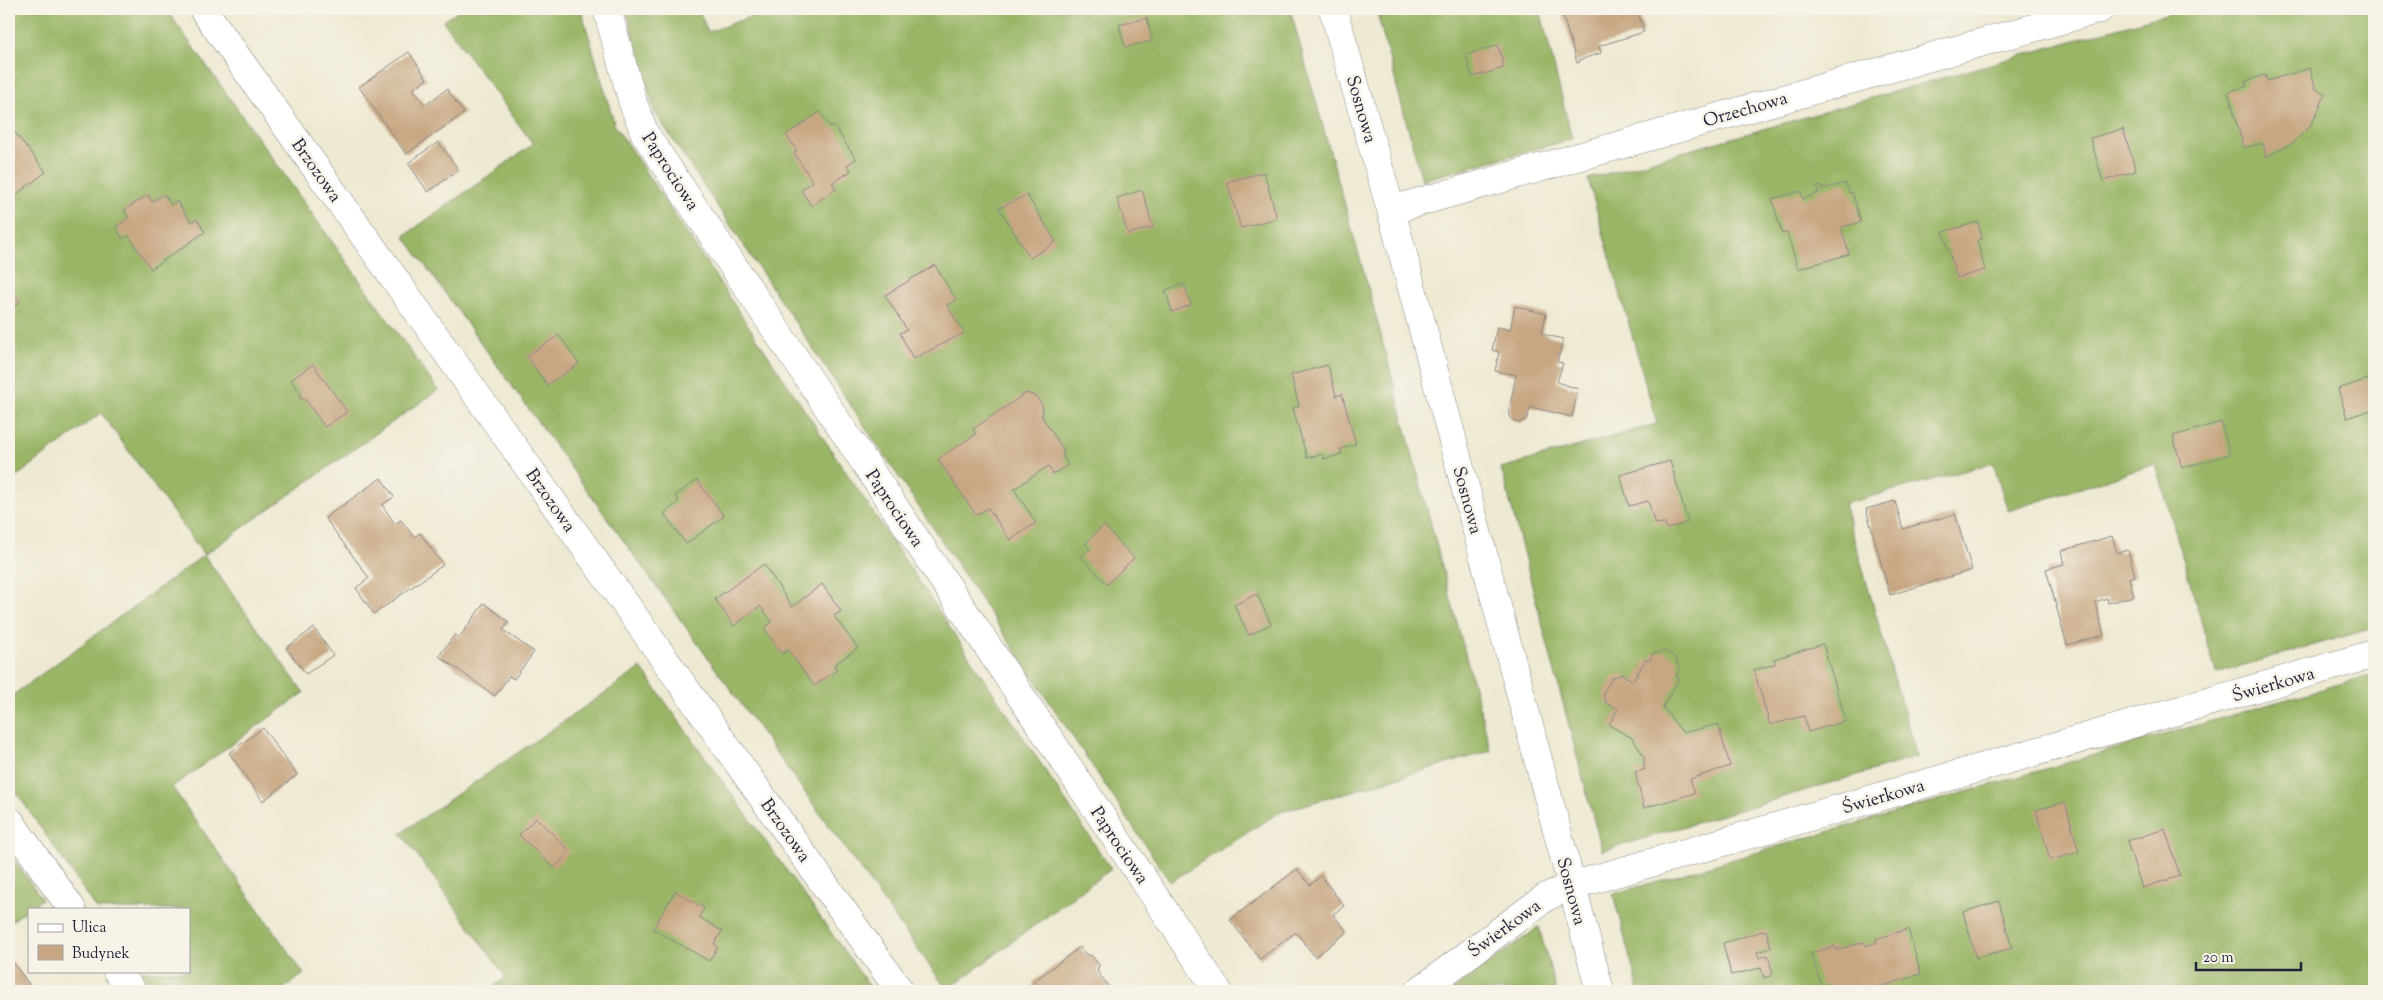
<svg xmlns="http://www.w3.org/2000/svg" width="2383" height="1000" viewBox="0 0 2383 1000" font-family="'Sorts Mill Goudy',serif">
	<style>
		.forest { fill: #9ab566; stroke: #5e6c50 }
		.building { fill: #c7a783 }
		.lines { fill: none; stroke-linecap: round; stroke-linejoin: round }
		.street-casing { stroke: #888686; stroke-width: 29 }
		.street { stroke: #fff; stroke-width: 28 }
		.labels { text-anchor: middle; stroke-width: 5; stroke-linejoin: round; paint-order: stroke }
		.street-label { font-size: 18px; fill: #22223b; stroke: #f7f3e8 }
	</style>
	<rect width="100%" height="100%" fill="#f7f3e8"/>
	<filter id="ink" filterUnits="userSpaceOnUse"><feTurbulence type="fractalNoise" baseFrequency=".02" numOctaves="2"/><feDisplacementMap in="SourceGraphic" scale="10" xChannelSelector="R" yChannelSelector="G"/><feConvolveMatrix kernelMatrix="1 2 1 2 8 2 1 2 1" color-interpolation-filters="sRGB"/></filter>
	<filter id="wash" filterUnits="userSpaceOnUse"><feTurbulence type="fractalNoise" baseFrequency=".0096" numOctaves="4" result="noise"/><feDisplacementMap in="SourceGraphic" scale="20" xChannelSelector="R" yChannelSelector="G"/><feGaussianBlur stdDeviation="1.12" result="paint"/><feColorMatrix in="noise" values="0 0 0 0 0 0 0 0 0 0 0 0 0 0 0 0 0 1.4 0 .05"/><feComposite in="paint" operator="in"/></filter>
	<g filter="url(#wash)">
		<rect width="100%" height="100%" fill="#eee9d2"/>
		<path class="forest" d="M9,9H166L438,390L204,555L304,693L172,787L304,974L280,991H154L141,971H189V909H97L9,782V698L204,555L101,413L9,482Z
			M461,9H581L615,126L1111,869L947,990L404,236L533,144L443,21Z
			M626,9H698L708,32L772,9H1290L1370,294L1491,751L1280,812L1170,882L655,113Z
			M1376,9H1540L1572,139L1422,180Z
			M2184,9H2374V628L2216,673L2156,464L2008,511L1993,463L1844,504L1917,757L1602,851L1501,468L1657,424L1588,179Z
			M641,668L873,991H487L506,977L401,833Z
			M2374,674V991H1639L1613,894Z
			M9,853L42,899L9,923Z
			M1539,927L1556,991H1451Z"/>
		<g id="blocks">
			<path class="building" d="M1577,9H1637L1644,32L1599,46L1601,53L1579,60L1580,62L1577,63L1562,13Z
				M1147,18L1152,41L1125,47L1119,25Z
				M1498,45L1504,68L1472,77L1466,55Z
				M409,52L427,79L413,89L425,105L447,89L464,113L406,154L359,87Z
				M2310,68L2316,89L2325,93L2320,107L2310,126L2293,143L2266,157L2263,143L2244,148L2228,92L2247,86L2245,81L2265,75L2267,81Z
				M820,112L831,128L834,126L856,159L847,165L851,171L832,183L836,189L811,206L801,190L813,182L794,153L797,151L786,135Z
				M9,125L46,172L14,196L9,189Z
				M2123,129L2136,171L2103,181L2090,138Z
				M438,142L459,170L428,192L408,163Z
				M1264,172L1277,218L1241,228L1227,182Z
				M1846,183L1849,193L1852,192L1861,222L1841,227L1849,254L1798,269L1787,233L1782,234L1772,199L1801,191L1803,199L1819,193L1817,187L1821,186L1822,189Z
				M1142,190L1153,227L1128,234L1117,198Z
				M164,194L171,205L177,201L191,222L197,219L205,232L151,269L128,235L123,239L116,227L129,218L124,210L148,195L152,202Z
				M1027,195L1056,242L1030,258L999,208Z
				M1978,222L1982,239L1977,240L1985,270L1957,278L1943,232Z
				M935,265L956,300L947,305L964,333L913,359L900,333L907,330L885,295Z
				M1184,284L1191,305L1172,312L1165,290Z
				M9,286L20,302L9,311Z
				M1515,306L1546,314L1542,332L1546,335L1563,339L1557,362L1563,363L1557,382L1578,389L1572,417L1531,407L1526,420L1519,423L1511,419L1509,411L1516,375L1495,371L1499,352L1492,350L1497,327L1510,330Z
				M559,335L579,364L547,385L527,356Z
				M313,364L347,412L325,427L304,398L301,400L299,397L301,394L291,380Z
				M1328,365L1336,396L1342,394L1356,444L1340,449L1342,454L1324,459L1322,454L1307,458L1293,408L1299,406L1291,375Z
				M2368,379L2374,400V409L2347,418L2338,389Z
				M1026,393L1036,396L1043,407L1042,417L1063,449V457L1068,465L1053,474L1048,466L1014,489L1036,523L1010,540L988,508L976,515L938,459L976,434L973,429Z
				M2221,422L2230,454L2182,468L2173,436Z
				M1670,461L1688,522L1667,529L1665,523L1655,524L1648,501L1629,506L1620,475Z
				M381,478L394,497L382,505L395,524L401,520L414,537L420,533L443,565L374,614L356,588L369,578L325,518Z
				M697,480L724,516L686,544L664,514L679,501L675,496Z
				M1895,501L1903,529L1955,514L1972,570L1890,595L1866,509Z
				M1104,525L1134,558L1107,584L1081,557L1090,549L1085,544Z
				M2112,536L2117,553L2128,550L2135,576L2129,578L2134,596L2108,603L2107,598L2095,602L2104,635L2067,645L2046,569L2064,564L2061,551Z
				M764,564L792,607L822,584L841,611L834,616L858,648L834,665L837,670L814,686L788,650L782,654L764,628L772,622L760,606L734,626L715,599Z
				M1257,594L1271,624L1249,635L1234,605Z
				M484,603L509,622L503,630L534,652L514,679L509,676L495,696L439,656L455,634L459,638Z
				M314,628L333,655L306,674L286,648Z
				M1823,644L1846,721L1808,732L1804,716L1770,725L1754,670L1775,664L1774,659Z
				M1665,651L1676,658L1679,669L1676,676L1679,678L1663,707L1683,733L1718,724L1730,766L1690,779L1695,793L1644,808L1635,772L1644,770V756L1632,738L1609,725L1618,709L1606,703L1603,693L1612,678L1622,674L1633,681L1646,659L1649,661L1653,654Z
				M263,728L297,775L263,801L229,753Z
				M2065,802L2079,852L2050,860L2036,810Z
				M536,818L570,851L554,868L519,835Z
				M2165,829L2180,876L2142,888L2127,841Z
				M1297,869L1310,885L1321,876L1344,906L1333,914L1347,932L1315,957L1296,932L1260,959L1230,920Z
				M675,891L704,908L699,917L722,931L714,944L718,947L709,961L653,929Z
				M1999,901L2012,948L1976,958L1963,912Z
				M1908,929L1921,974L1882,986L1884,991H1828L1826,984L1821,985L1811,953L1835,946L1836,950L1864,942L1866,946L1877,942L1876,939Z
				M1766,930L1771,948L1757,952L1759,958L1768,955L1773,975L1764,978L1761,968L1731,975L1723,943Z
				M1080,947L1085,954L1092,956L1099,965L1097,971L1112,991H1032L1034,981Z
				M9,957L34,991H9Z"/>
		</g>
	</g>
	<g filter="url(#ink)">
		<use href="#blocks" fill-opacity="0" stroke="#888686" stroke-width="1"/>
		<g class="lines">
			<defs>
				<path id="street" d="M203,9L900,991
					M607,9L633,103L645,134L1218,991
					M1333,9L1391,210L1600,991
					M1391,210L2100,9
					M9,820L72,909
					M117,971L132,991
					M1419,991L1546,897L1571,886L2374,654"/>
			</defs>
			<use href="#street" class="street-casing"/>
			<use href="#street" class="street"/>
		</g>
	</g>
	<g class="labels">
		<g class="street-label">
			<text transform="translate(1362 109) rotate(74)" y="6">Sosnowa</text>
			<text transform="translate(1745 109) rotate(-16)" y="6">Orzechowa</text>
			<text transform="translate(317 170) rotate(55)" y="6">Brzozowa</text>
			<text transform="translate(671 171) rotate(57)" y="6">Paprociowa</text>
			<text transform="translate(551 500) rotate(55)" y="6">Brzozowa</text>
			<text transform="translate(1468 500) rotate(75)" y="6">Sosnowa</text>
			<text transform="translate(895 508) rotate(56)" y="6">Paprociowa</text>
			<text transform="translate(2273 684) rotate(-16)" y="6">Świerkowa</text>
			<text transform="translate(1883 796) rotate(-16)" y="6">Świerkowa</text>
			<text transform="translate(786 830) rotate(55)" y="6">Brzozowa</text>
			<text transform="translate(1120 845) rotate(56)" y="6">Paprociowa</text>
			<text transform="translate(1572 891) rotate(75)" y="6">Sosnowa</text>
			<text transform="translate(1504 928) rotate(-36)" y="6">Świerkowa</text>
		</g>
	</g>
	<rect width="2383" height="1000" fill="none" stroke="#f7f3e8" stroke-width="30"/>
	<rect x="28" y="908" width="162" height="65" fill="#f7f3e8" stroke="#a29fa3"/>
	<rect x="38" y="924" width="25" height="8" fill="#ffffff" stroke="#a29fa3"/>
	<text x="72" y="932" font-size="15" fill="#22223b">Ulica</text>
	<rect x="38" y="945" width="25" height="15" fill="#c7a783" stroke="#a29fa3"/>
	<text x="72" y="958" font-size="15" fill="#22223b">Budynek</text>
	<path d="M2196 962v8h105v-8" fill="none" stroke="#22223b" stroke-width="2.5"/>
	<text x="2203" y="962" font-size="15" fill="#22223b" stroke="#f7f3e8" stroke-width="4" paint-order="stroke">20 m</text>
</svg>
